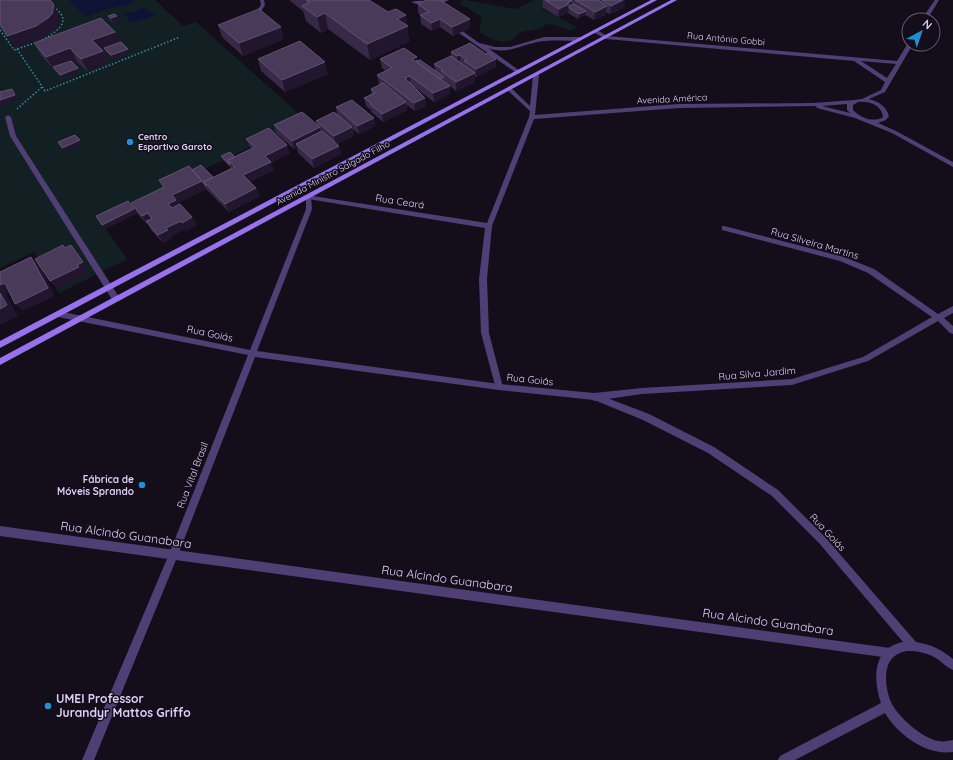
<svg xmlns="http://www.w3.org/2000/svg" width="953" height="760" viewBox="0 0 953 760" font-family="Quicksand,sans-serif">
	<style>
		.green { fill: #122024 }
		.water { fill: #0e1234 }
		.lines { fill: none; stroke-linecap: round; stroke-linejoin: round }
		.path { stroke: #3c8a9f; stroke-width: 1.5; stroke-dasharray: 1.5 2; stroke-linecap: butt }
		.service { fill: #4f3f74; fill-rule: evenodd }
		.minor { fill: #4f3f74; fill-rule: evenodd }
		.tertiary { fill: #4f3f74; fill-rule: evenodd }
		.secondary { fill: #9672ec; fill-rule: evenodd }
		.wall { fill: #372947 }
		.shaded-wall { fill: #21162e }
		.building { fill: #493a5a; stroke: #605273 }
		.poi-dot { fill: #1d91d6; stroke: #140e1b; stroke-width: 1.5 }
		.labels { text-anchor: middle; stroke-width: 3; stroke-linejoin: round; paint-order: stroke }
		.far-street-label { font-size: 9px; fill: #dfcff8; stroke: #140e1b }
		.far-poi-label { font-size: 9px; font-weight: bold; fill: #dfcff8; stroke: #140e1b; text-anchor: start }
		.street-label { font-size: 10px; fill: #dfcff8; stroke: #140e1b }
		.poi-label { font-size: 10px; font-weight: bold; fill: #dfcff8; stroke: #140e1b; text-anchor: end }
		.near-street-label { font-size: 12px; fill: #dfcff8; stroke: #140e1b }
		.near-poi-label { font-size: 12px; font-weight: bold; fill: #dfcff8; stroke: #140e1b; text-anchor: start }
	</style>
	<rect width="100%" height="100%" fill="#140e1b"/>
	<path class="green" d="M0,0H155L183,26L196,22L306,120L99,220L127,259L59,293L34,252L0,268Z
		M464,0L516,9L534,0H556L541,8L578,28L570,30L555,25L547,24L538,29L521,32L512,40L503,42L494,40L479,32L482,17L461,4V2Z"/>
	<path class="water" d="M69,0H135C129,8 118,6 111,8C102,10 94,14 86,17Z
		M142,8H146L148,11L155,14L154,16L135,22L128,21V17L123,15L124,13L133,12Z"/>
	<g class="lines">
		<path class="path" d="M0,30L14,50L35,43
			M42,40C55,33 73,22 56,9
			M17,49L45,91L180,37
			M17,109L42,87"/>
		<path class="service" d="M260,0H264L265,5L256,19H252L251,18L261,5Z
			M438,0H449C441,5 420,7 411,2C416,0 430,1 438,0Z
			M461,30L479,43L495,47H510L544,37H580L583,39L580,41C569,41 557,40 545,41C524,42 510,56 488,48L520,71V73L518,74L459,33L458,32Z
			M8,115L11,117L16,136L119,297L120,299L119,301H113L10,136L5,117Z"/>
		<path class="minor" d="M935,0H939L927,20H921Z
			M593,30H597L607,36L897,61L908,43L913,44L885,92L869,99C879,102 886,106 889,116L886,120L878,123L896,131L953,162V167L892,133L855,118L817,108L816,106L679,108L534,119L492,226L487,279L489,333L503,387L502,389L499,390L496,389L481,333L479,279L485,228L308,199L305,197L306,195L487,223L529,117L530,111L506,89L511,88L530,106L533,75L536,73L539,75L535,115L679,104L813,103L854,100L862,99L881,90L885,82L854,61L606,39L593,32ZM861,61L896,64L887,78ZM858,102C869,101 881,105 883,116L882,118C871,122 861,118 853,110V105ZM847,104V110L850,113L822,106Z
			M722,226H724L844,257L874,269L938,314L953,306V313L944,318L953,326V334L950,333L938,321L868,361L792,385L642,394L594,401L591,399L590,397L591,395L594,393L642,388L792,379L863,357L932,317L868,273L840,261L722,230Z
			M0,526L890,648L894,649L895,653L894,657L890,658L0,536Z"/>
		<path class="tertiary" d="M306,195H310L311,197L312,209L257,351L499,384L594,393L649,414L714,447L778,490L825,537L916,642C933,645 940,649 953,659V670C945,667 939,658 930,655C921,652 909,649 900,653C881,660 885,688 891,702C898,717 922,738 938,741C943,742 948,741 953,740V752C927,756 898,735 885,713L795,760H778L780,756L881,703C873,680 872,648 903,642L819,543L772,496L708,453L643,420L594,400L499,390L255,357L178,555L94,760H82L169,554L248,355L58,317L54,314L58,311L250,350L306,209Z"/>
		<path class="secondary" d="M651,0H657L0,348V341Z
			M671,0H677L0,365V358Z"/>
	</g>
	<path class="wall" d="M289,0H369L407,25L409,42L370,60L328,29L321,33L306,21L303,11Z
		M543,0H625L624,8L610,14L606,12L605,15L594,20L585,15L578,19L568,13L558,17L542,7Z
		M418,4L470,28L453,36L440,27L432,31L421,24L420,15H421L418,13Z
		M108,16L119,20L113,23L110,20Z
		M218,25L284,39L243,56L222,37Z
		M115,32L120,42L128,49L130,53L114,59L106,52L105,50L103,51L109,63L88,72L77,61L73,63L78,68L80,72L63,79L55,70H54L41,55L34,43Z
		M451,52L486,54L496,59V67L476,77H475V82L456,91L450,86V94L434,102L413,86L426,106L415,111L407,105V110L383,122L371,112V110L366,106L364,98L371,94V89L380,85L379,84L377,75L386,71L382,68L380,59L417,61L435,71L434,64L451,57Z
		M258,59L328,74L285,92L261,71Z
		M336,107L374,118L375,126L359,134L353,129L354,136L337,144L339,146L341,154L314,168L298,153L297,148L294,149L277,134L274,125H317L316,121L337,115Z
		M246,139L290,153L271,163L274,170L250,182L256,188L260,196L229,212L206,189L178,203L197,225L186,231L185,229L171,236L172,238L163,243L151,230L148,224H147L137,213L105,229L96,216L133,206L163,187L159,180L192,170L213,177L231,168L223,160L221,156L235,157L252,149L250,147Z"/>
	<path class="shaded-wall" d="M623,0H625L624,8L610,14L611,6Z
		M572,1L571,10L569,8L568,13L558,17L559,9L567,3Z
		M52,2L61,18L59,26L55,30L43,38L15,48L7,36Z
		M607,6L605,15L594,20L595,12Z
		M586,11L585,15L578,19L579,14Z
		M325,13L328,29L321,33L317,17Z
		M406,15L409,42L370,60L367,44L397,19Z
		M117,16L119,20L113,23L111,18Z
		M440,19V27L432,31L431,23Z
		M470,19V28L453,36L452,27Z
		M281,27L284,39L243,56L239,43Z
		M115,32L121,44L104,48L105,50L103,51L109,63L88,72L81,59L92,40Z
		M70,48L77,61L55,69L53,67L55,70H54L46,57Z
		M128,49L130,53L114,59L111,55Z
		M460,55V63L457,65V56Z
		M417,57V65L412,59Z
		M496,59V67L476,77V69Z
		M325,62L328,74L285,92L282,80Z
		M78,68L80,72L63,79L60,75Z
		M475,73V82L456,91V82Z
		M410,76V84L405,78Z
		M450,86V94L434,102L433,93Z
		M12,89L18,99L0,106V100Z
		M425,98L426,106L415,111L414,103Z
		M406,102L407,110L383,122L382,114Z
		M374,118L375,126L359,134L357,126Z
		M320,127L322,136L296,144L297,148L294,149L292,141Z
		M352,127L354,136L336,145L334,136Z
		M80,140L83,145L65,152L62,148Z
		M287,145L290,153L271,163L274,170L247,184L243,175L265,156Z
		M339,146L341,154L314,168L312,159Z
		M202,181L206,189L178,203L181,208L173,212L168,204L172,195Z
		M256,188L260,196L229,212L225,204Z
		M135,209L137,213L105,229L102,225Z
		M148,213L153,222L146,221L148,224H147L142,216Z
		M192,217L197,225L186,231L182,223Z
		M181,221L185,229L171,236L172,238L163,243L158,235L166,228Z
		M71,245L89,270L84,273L85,275L57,289L50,281L77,265Z
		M31,257L39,265L55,296L23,311L15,304Z
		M5,283L13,291L6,294L18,316L0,325V284Z"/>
	<path class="building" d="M0,0H50L52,2L54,5L52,14L48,18L36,26L7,36L0,25Z
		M306,0H369L388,12L396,9L406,15L397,19L408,26L367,44L325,13L317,17L302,6L310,2Z
		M427,0H440L470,19L452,27L440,19L431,23L420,15L429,12L418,4Z
		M545,0H570L572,1L567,3L569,4L559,9Z
		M575,0H598L607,6L595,12Z
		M602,0H623L611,6Z
		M574,4L586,11L579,14L569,8V6Z
		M259,9L281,27L239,43L218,25Z
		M114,14L117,16L111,18L108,16Z
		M101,18L115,32L92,40L103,51L81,59L70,48L46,57L34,43Z
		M300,41L325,62L282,80L258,59Z
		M121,42L128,49L111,55L104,48Z
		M470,43L486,54L488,53L496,59L476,69L464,61L467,60L460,55L457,56L451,52Z
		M404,48L417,57L412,59L450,86L433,93L410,76L405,78L425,98L414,103L377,75L392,68L380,59Z
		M451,56L475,73L456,82L441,71L443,70L434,64Z
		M420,60L444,77L440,79L416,61Z
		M71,61L78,68L60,75L53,67Z
		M383,83L406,102L382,114L370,104L371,103L364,98L375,93L371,89Z
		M12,89L15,95L0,100V92Z
		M352,100L374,118L357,126L336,107Z
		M302,112L320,127L292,141L274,125Z
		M334,112L352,127L334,136L316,121Z
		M269,128L287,145L265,156L271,162L243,175L256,188L225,204L204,182L235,167L228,160L255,147L246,139Z
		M322,131L339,146L312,159L296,144Z
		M75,135L80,140L62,148L58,142Z
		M230,152L235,157L228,160L230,165L221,156Z
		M201,165L213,177L204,182L206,186L202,181L192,170Z
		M189,166L202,181L172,195L176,200L168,204L172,208L180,204L192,217L182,223L181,221L166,228L168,230L158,235L146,221L152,219L148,213L142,216L131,203L164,187L159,180Z
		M128,201L134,209L102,225L96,216Z
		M63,245L65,248L71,245L83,262L77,265L79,267L50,281L35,259Z
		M31,257L48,288L15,304L5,283L0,285V272Z
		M0,293L7,305L0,309Z"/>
	<g class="poi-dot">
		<circle cx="130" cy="142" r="4"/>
		<circle cx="142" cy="485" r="4"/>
		<circle cx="48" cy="706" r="4"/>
	</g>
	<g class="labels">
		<g class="far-street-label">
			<text transform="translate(726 39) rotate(5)" y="3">Rua Antônio Gobbi</text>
			<text transform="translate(672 99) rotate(-3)" y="3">Avenida América</text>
			<text transform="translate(333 173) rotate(-28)" y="3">Avenida Ministro Salgado Filho</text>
		</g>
		<g class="far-poi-label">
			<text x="138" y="140">Centro<tspan x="138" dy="10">Esportivo Garoto</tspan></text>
		</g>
		<g class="street-label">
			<text transform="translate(400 201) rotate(9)" y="4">Rua Ceará</text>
			<text transform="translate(815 243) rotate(16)" y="4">Rua Silveira Martins</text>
			<text transform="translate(210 333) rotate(12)" y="4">Rua Goiás</text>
			<text transform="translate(757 373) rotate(-5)" y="4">Rua Silva Jardim</text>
			<text transform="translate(530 379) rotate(6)" y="4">Rua Goiás</text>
			<text transform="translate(192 475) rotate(-69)" y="4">Rua Vital Brasil</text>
			<text transform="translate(828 532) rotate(47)" y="4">Rua Goiás</text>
		</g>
		<g class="poi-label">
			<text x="134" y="483">Fábrica de<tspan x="134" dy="12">Móveis Sprando</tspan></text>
		</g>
		<g class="near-street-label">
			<text transform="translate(126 535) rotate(8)" y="4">Rua Alcindo Guanabara</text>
			<text transform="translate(447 579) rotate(8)" y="4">Rua Alcindo Guanabara</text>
			<text transform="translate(768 622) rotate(8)" y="4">Rua Alcindo Guanabara</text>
		</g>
		<g class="near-poi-label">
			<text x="56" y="703">UMEI Professor<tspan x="56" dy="14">Jurandyr Mattos Griffo</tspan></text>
		</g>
	</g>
	<g transform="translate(921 32) rotate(40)"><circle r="19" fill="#140e1b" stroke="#655b73"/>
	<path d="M0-3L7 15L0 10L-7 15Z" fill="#1d91d6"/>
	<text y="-6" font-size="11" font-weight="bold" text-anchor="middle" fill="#dfcff8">N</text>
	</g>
</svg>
